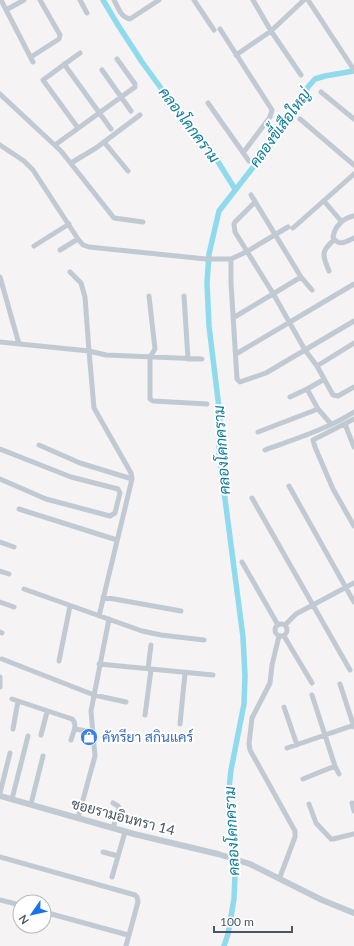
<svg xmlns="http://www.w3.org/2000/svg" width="354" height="946" viewBox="0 0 354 946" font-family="Lato,Sarabun,sans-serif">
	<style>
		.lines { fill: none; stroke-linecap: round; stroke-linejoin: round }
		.canal { stroke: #90daee; stroke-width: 5.5 }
		.minor { stroke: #c1cad2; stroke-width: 5 }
		.tertiary { stroke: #c1cad2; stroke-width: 6 }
		.labels { text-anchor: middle; stroke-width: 4; stroke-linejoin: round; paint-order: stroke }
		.shop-label { font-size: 14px; fill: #366cbe; stroke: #fff; text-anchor: start }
		.street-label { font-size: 14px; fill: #4a5661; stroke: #fff }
		.water-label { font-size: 15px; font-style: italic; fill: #0c7c9b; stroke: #fff }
	</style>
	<rect width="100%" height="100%" fill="#f5f3f3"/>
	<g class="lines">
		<path class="canal" d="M103,0L118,25L142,62L174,106L210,149L235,189
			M224,946L228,934L234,899L235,874L228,798L231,770L244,704L245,676L243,637L219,453L220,416L209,326L207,283L209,254L219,211L293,116L308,87L315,79L325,76L354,71"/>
		<path class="minor" d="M1,0L33,62
			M80,0L87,13
			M114,0C118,7 121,18 130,19L159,0
			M194,0L214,30
			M253,0L271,31L301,75
			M308,0L354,70
			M6,10L24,0
			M220,29L272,110L270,117L243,153
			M236,55L271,31L304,0
			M31,57L59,39L60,35L40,0
			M64,64L111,129
			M102,70L131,111
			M321,92L354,119
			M0,94L61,151L114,218L143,222
			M208,103L249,161
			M300,119L354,165
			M78,128L43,80L80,53
			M104,142L128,171
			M0,145L24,161L33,170L78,239L83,245L89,247L206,259H231L246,252L288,227
			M55,145L135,87V84L117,59
			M71,163L96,148L140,115
			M251,195L301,277L312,290
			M324,201L341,221
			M255,202L235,222L234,224L235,232L274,295L305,350L317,366L333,395L338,396L354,387
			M354,216C343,218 335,226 333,237C338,247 346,242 354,238
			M293,228L354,174
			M34,246L69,224
			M60,250L78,239
			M231,259V283L237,379L240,382L266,373L354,321
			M329,271C322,255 321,251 334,240
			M70,272L81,283L85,297L89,351L94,408L131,473L132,479L99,616
			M0,277L19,344
			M149,296L155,349L150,357V399L153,401L207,404
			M184,296L188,359
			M233,318L301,277
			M0,342L89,351L106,355L202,359
			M236,354L354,284
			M317,366L354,343
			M307,389L318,409L331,424
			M290,397L307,389L323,380
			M354,419L313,440L315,447L333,489L354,526
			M345,424L354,447
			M258,432L318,409
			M39,445L80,463L132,479
			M0,449L71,477L118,489L120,493L115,513L110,516L46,499L0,479
			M265,450C295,439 327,429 354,412
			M289,486L354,602
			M252,498L350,670
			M19,509L117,540
			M0,542L14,547
			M242,562L278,625
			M0,571L9,574
			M24,589L142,631L161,635L204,640
			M103,597L181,611
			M0,602L14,607
			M275 630a6 6 0 1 1 12 0a6 6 0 1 1-12 0Z
			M285,625L296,614L354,583
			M0,632L2,633
			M279,636L272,665L270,683L252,718L249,744L250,750L295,831V837L280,877
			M284,636L312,683
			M2,659L94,695L126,702
			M59,661L70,606
			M99,664L213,675
			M148,669L151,645
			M0,677V687
			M340,684L354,727
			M312,695L335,766L339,774
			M12,699L72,719C78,724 73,733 71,740
			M284,707L297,745
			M145,715L151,670
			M180,724L185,673
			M13,729L18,701
			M75,729L92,732
			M41,735L47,712
			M287,748L354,725
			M303,779L335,766
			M0,793L10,753
			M12,799L28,736
			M113,803L118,806L119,808L113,828
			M352,803L354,811
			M31,804L43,756
			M309,804L316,823L331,839H333L354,834
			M78,818L95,756L91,711L109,619
			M103,852L118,856
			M0,857L135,895L137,897L138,902L126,946
			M112,877L125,832
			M0,900L20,905
			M44,912L128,935"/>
		<path class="tertiary" d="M0,796L134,834L218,854L250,864L322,900L354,913"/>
	</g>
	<defs>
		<symbol id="shop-disc" viewBox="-11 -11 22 22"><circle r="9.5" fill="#3f7fe0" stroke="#fff"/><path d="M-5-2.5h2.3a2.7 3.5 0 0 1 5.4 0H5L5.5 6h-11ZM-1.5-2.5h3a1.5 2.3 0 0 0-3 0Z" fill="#fff"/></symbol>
	</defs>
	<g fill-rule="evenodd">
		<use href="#shop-disc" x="79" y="727" width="20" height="20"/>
	</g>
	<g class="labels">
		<g class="shop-label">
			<text x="102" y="742">คัทรียา สกินแคร์</text>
		</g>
		<g class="street-label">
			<text transform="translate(123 817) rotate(15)" y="5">ซอยรามอินทรา 14</text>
		</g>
		<g class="water-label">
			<text transform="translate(189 125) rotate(53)" y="5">คลองโคกคราม</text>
			<text transform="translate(280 128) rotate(-54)" y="5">คลองขี้เสือใหญ่</text>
			<text transform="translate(222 450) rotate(-94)" y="5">คลองโคกคราม</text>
			<text transform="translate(232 831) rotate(-93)" y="5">คลองโคกคราม</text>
		</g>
	</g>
	<g transform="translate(32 914) rotate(236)"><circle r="19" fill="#ffffff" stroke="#b7bbc0"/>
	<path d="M0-3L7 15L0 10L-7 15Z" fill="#1a73e8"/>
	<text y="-6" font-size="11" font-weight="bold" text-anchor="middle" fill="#4a5661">N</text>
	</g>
	<path d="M214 926v6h78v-6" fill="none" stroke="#4a5661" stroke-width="2"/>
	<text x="220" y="926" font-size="12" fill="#4a5661" stroke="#ffffff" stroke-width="3" paint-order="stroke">100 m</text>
</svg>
